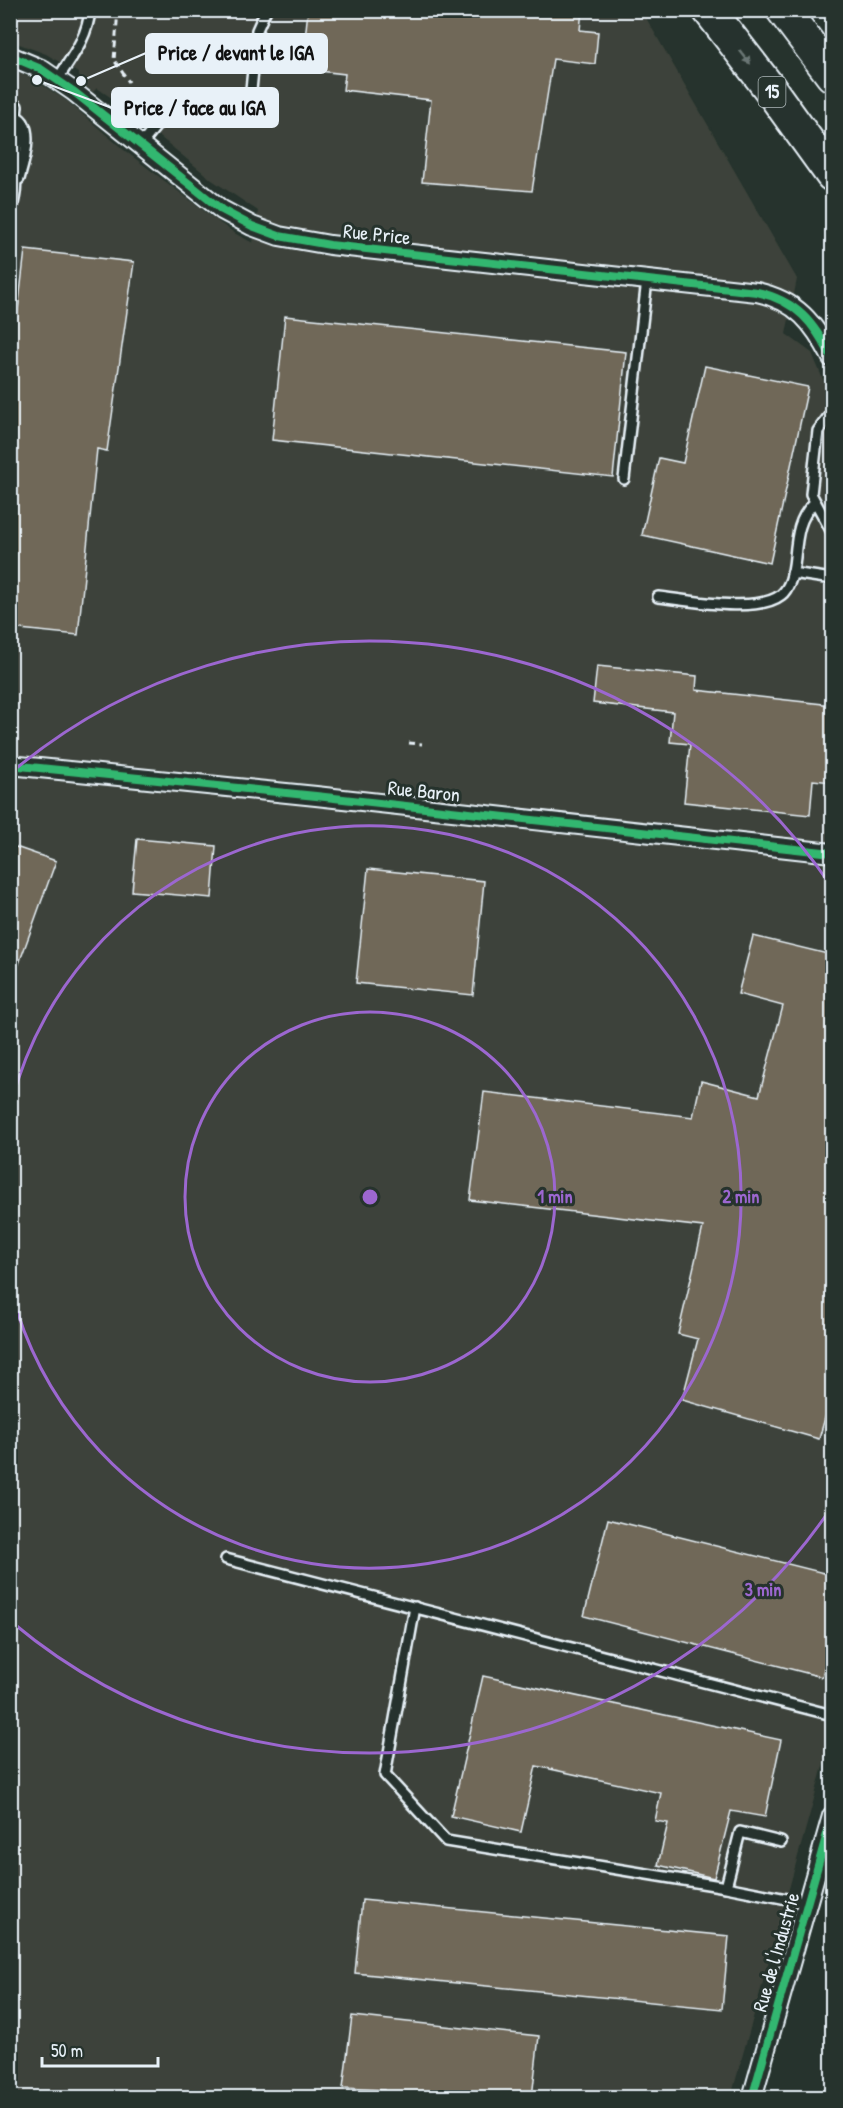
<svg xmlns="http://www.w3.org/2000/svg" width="843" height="2108" viewBox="0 0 843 2108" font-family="'Patrick Hand',sans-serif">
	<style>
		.built { fill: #3c433a }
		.building { fill: #706858; stroke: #e8f1f8; stroke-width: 1.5 }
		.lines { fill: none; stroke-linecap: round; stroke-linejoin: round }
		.service-casing { stroke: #e8f1f8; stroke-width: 14 }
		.minor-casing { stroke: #e8f1f8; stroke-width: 22 }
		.motorway-casing { stroke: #e8f1f8; stroke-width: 36 }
		.path { stroke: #e8f1f8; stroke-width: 3; stroke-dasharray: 6 4.5; stroke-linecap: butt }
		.service { stroke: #26332d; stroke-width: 9 }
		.minor { stroke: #26332d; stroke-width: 18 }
		.motorway { stroke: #26332d; stroke-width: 32 }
		.cycleway-casing { stroke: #26332d; stroke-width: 11 }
		.cycleway { stroke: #33b770; stroke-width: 8 }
		.oneway { fill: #6a7674 }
		.ring { fill: none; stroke: #9c67d0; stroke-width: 3 }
		.labels { text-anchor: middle; stroke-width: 6; stroke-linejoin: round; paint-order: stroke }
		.shield { fill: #26332d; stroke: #aeb8bb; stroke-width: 1.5 }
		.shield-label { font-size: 18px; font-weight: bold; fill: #e8f1f8 }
		.street-label { font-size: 20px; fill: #e8f1f8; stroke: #26332d }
		.centre { fill: #9c67d0; stroke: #26332d; stroke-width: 3 }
		.ring-label { font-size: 18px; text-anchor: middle; font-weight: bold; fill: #9c67d0; stroke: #26332d; stroke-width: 6; stroke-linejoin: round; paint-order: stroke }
		.leader { fill: none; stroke: #e8f1f8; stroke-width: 2 }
		.callout-dot { fill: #e8f1f8; stroke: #26332d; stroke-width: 2 }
		.callout { fill: #e8f1f8; stroke: #e8f1f8; stroke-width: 2 }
		.callout-label { font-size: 21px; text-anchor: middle; font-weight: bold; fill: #111 }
	</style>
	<rect width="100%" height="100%" fill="#26332d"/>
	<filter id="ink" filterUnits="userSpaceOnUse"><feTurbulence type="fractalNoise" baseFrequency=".0167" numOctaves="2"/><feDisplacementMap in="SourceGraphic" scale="12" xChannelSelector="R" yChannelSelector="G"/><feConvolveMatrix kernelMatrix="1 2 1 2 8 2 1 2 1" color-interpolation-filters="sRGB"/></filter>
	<g filter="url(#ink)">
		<path class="built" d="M11,11H642L797,279L786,334L812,353L832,401V1734L731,2097H11L10,69L33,79L67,101L124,150L220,223L236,234L253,243L258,211L212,180L119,103L97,88L93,92L82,83L78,73L46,54L11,41Z"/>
		<path class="building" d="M308,10H582L580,30L598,32L595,64L553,59L532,191L422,182L431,100L343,90L345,74L302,69Z
			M25,250L134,262L107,451L97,449L78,635L10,628V318L17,319Z
			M285,316L626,352L613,477L272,440Z
			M705,366L808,387L770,563L642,535L659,458L683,463Z
			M597,666L697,676L696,690L832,705V782L813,780L810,815L684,802L690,744L670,742L673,712L593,703Z
			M137,839L216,846L212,898L132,891Z
			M10,845L56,861L12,983L10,982Z
			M368,869L484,881L473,995L356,983Z
			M753,936L832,955V1393L819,1439L682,1400L698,1339L678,1334L703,1227L470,1200L484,1092L693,1117L701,1081L759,1096L783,1006L738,994Z
			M608,1519L832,1575V1636L822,1677L584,1616Z
			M483,1676L781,1740L765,1817L731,1811L714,1878L658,1865L668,1823L655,1821L661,1793L536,1766L521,1832L451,1816Z
			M362,1900L729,1936L722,2009L355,1973Z
			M352,2016L539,2036L532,2097H422L402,2095V2097H383L384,2090L343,2088Z"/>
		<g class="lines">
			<defs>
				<path id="service" d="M57,80C71,58 88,37 90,10
					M10,106H17L16,116
					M10,115C38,118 24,162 19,179
					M140,146C154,130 173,98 195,95L250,100L257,30L266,10
					M10,211C18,194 15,178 16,160C16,147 19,135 23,122
					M832,412L818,431L811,494L832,532
					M624,479L647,280
					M792,573L832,579
					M658,597C687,600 757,614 781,595C791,587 794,568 795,557C797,535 799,517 815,502
					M226,1559L832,1715
					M415,1607L385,1775L446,1841L726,1887L740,1832L781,1842
					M726,1887L807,1903"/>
				<path id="minor" d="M10,56L41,69L73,91L222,210L252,226L279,236L330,245L757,292C797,301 814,323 832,358
					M10,765L316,796L832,853
					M752,2098L832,1816"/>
				<path id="motorway" d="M709,10L770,89L832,175
					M783,10L832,75"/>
			</defs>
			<use href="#service" class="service-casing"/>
			<use href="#minor" class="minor-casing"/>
			<use href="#motorway" class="motorway-casing"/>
			<path class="path" d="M118,10L114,60L129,82
				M409,743L422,744"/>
			<use href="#service" class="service"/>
			<use href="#minor" class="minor"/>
			<use href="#motorway" class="motorway"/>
			<defs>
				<path id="cycleway" d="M10,56L41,69L73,91L222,210L252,226L279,236L330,245L757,292C797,301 814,323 832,358
					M10,765L316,796L832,853
					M752,2098L832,1816"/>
			</defs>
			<use href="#cycleway" class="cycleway-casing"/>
			<use href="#cycleway" class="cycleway"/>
		</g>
		<defs><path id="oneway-solid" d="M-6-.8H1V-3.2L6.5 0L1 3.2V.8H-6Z" transform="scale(1.5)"/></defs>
		<use class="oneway" href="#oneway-solid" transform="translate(745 57) rotate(52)"/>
	</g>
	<g class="ring">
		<circle cx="370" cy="1197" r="185"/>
		<path d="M11 1104A371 371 0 1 1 11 1290"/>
		<path d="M831 1508A556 556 0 0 1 13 1623M13 771A556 556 0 0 1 831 886"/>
	</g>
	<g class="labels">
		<rect class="shield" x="758.5" y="77" width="27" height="30" rx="4.5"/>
		<g class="shield-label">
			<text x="772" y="98">15</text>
		</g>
		<g class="street-label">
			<text transform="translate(377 234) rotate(6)" y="7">Rue Price</text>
			<text transform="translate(424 791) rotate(6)" y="7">Rue Baron</text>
			<text transform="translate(776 1952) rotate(-74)" y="7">Rue de l'Industrie</text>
		</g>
	</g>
	<circle cx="370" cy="1197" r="9" class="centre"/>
	<g class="ring-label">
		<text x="555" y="1203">1 min</text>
		<text x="741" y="1203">2 min</text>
		<text x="763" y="1596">3 min</text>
	</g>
	<path class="leader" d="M81 81L146 53M37 80L112 108"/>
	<g class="callout-dot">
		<circle cx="81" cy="81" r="6"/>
		<circle cx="37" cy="80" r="6"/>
	</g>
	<g class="callout">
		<rect x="146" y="34" width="181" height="39" rx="6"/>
		<rect x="112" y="88" width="166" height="39" rx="6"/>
	</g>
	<g class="callout-label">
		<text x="236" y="60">Price / devant le IGA</text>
		<text x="195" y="115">Price / face au IGA</text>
	</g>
	<rect width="843" height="2108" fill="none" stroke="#26332d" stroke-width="36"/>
	<rect x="18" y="18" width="807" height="2072" fill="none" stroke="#e8f1f8" stroke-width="2" filter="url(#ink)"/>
	<path d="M42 2057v9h116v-9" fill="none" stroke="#e8f1f8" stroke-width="3"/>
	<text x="51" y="2057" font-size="18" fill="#e8f1f8" stroke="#26332d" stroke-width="4.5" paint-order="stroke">50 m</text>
</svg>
